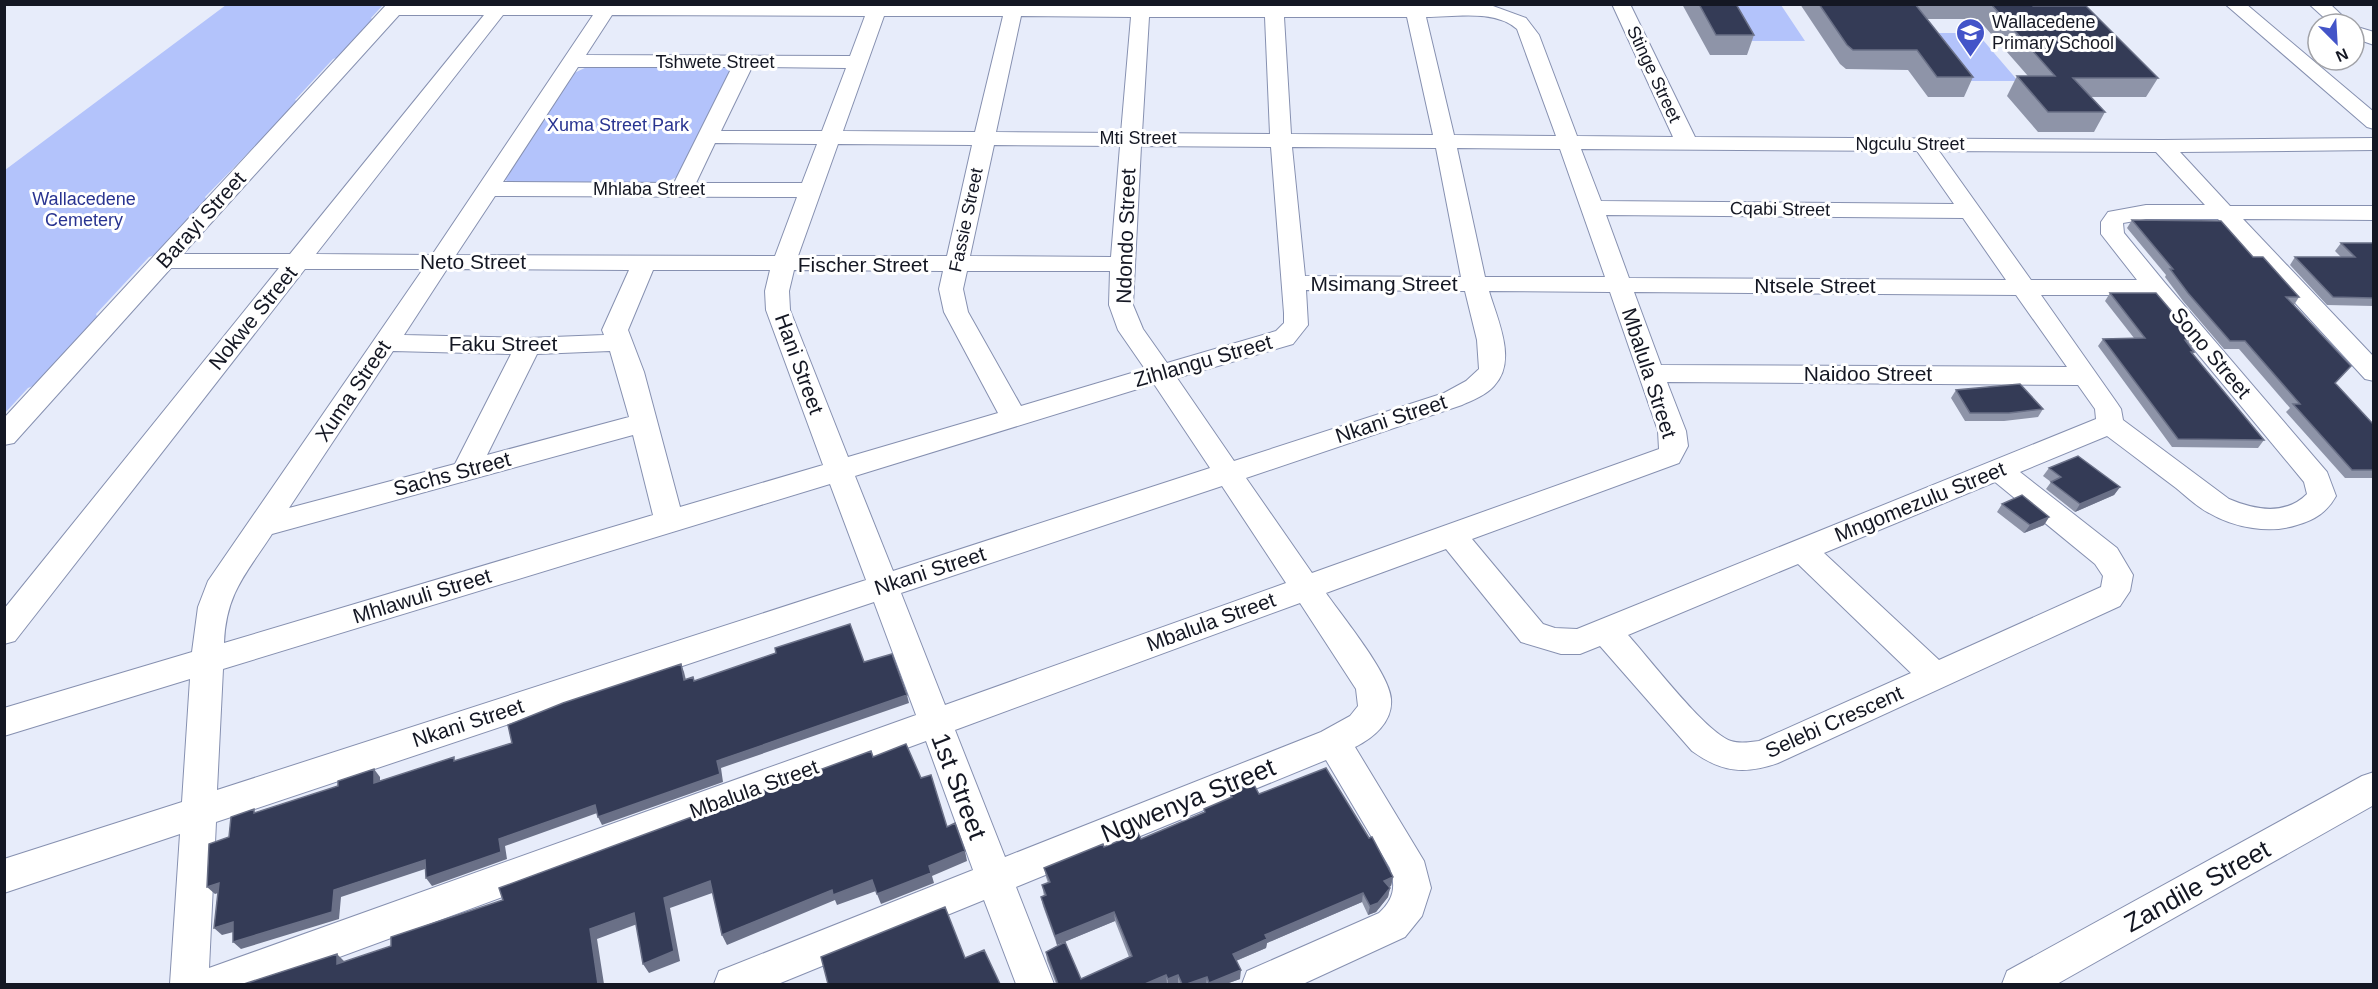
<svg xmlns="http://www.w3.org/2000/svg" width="2378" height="989" viewBox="0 0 2378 989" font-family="Helvetica,sans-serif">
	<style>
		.green { fill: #b3c3fb }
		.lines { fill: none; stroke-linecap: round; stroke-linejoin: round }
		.street-casing { stroke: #8690b0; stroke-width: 2 }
		.street { fill: #fff; fill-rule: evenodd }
		.wall { fill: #8e94a8 }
		.shaded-wall { fill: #6a7087 }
		.building { fill: #343b56; stroke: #6a7087; stroke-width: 1.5 }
		.labels { text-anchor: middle; stroke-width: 6; stroke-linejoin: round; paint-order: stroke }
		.far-poi-label { font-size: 18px; fill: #141723; stroke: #fff; text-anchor: start }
		.far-street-label { font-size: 18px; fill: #141723; stroke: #fff }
		.far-park-label { font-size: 18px; fill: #293491; stroke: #fff }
		.street-label { font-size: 21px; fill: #141723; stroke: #fff }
		.near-street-label { font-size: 26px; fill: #141723; stroke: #fff }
	</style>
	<rect width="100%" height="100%" fill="#e7ecfa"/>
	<path class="green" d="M226,5H383L371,18L373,20L339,57L333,59L295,100L298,102L205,197L207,200L161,253L149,257L96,314L98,319L38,384L28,388L5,413V170Z
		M1730,5H1781L1805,41H1752Z
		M1926,33H1977L2018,81H1964Z
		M589,66L728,67L733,71L679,176L668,181L653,184L513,183L505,180L504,177L572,74Z"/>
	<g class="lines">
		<defs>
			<path id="street" d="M387,4H1422L1493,6L1526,18L1539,35L1577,136L1673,137L1612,4H1630L1695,137L2162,140L2374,138V150L2180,152L2230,206H2374V220L2243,219L2374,357V381L2365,379L2218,219H2146L2123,223L2124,233L2165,283L2327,472L2336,496C2327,512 2315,520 2297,525C2270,534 2234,528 2209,513C2197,507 2187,497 2176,488C2153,471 2130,453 2107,436L2020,472L2117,548L2133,575L2130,591L2120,606L1778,763C1744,775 1721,772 1692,751L1600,646L1580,654H1561L1521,642L1446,549L1326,593C1341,615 1390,674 1391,699C1393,722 1373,738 1355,747L1424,861L1431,888L1422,916L1405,937L1303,984H1242L1247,971L1379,913C1394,899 1396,887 1390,868L1326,760L1016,887L1054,984H1016L984,900L778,984H714L719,971L973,870L926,741L266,984H170L180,834L4,893V859L182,802L190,679L4,736V708L192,652L198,607L208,581L423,269H305L15,641L4,644V609L279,268H171L14,443L4,445V418ZM399,15H484L290,254H183ZM503,15H593L432,255L316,254ZM612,15L865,16L850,56L586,55ZM884,16H1003L975,132L843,131ZM1021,16L1131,17L1121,133L996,132ZM1149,17H1265L1270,134L1142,133ZM1284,17H1407L1433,135L1291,134ZM1426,17C1454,17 1495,9 1517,29L1556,136L1454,135ZM578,67H732L674,183L503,182ZM752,67L846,68L822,131H721ZM715,143L817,144L802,183H696ZM838,144L972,145L947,256H798ZM994,145L1120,146L1111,257L970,256ZM1141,146L1271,147L1284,313V323L1276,331L1167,363L1143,329L1133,305ZM1292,147L1436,148L1461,277L1305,276ZM1457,148L1560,149L1605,277H1485ZM1581,149L1917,151L1954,204L1601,201ZM1939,151L2156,152L2205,205H2146L2108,212L2101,222V234L2137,280H2031ZM495,196L797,197L775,256L456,255ZM1606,215L1963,218L2006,280L1629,278ZM447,269L629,270L602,330L604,335L528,338L404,335ZM653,270H770L765,291L766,310L823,465L680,507L644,372L628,330ZM794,270L943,271L939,289L944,312L998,413L848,457L790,310L789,291ZM967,271H1110L1109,305L1118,330L1145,369L1021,406L968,312L963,289ZM1306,290L1465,291L1477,340L1479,369L1466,381L1444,393L1234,461L1177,378L1293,344L1308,325ZM1489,291L1610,292L1658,431L1659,449L1312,573L1246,478L1462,405C1473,400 1486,395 1494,386C1518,361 1497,319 1489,291ZM1634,292L2016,295L2067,367L1661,365ZM2041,295H2149L2304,482L2307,494C2285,516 2255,510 2229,499L2123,420L2121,409L2117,403ZM393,351L511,354L455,464L289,508ZM610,351L629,417L487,455L537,354ZM1667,382L2078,385L2095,409L2096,419L1577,629L1555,628L1543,624L1472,539L1679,463L1688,446L1686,431ZM1154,384L1210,468L893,571L855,476ZM633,435L653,515L224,643C226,593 246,574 272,534ZM1995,482L2095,564L2103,576L2101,587L1939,660L1824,553ZM830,484L866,580L217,790L223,669ZM1222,486L1286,583L945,705L901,593ZM1798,564L1911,673L1759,741C1750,742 1740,744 1731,741C1705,732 1649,658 1628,635ZM874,602L916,715L209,968L216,822ZM1300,603L1356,689L1358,706L1350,716L1321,732L1005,857L955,730Z
				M2225,4H2246L2374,112V129L2367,127Z
				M2309,4H2330L2351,24H2331Z
				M2354,26L2374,32V45L2354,38Z
				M2374,772V805L2057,984H2002L2007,971L2362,776Z"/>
		</defs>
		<use href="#street" class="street-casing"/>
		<use href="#street" class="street"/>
	</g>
	<path class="wall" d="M1682,4H1736L1754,35L1747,55H1710Z
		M1800,4H2032L2158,78L2146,97H2091L2105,112L2094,132H2038L2007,96L2017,76H2028L1978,19H1927L1973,77L1964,97H1928L1908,70L1846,69L1840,64Z
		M2132,220L2253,257L2299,297L2294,305L2335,384L2373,424V478H2345L2286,412L2290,408L2239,349H2224L2183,301L2165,277L2166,275L2127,228Z
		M2341,243H2373V306L2327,305L2290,265L2295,257H2341L2335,251Z
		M2110,293L2196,340L2191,347L2194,352L2193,354L2264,440L2258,448L2172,447L2098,346L2103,339L2134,338L2105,301Z
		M1956,390L2043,409L2038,417L2004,421H1965L1951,398Z
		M2049,468L2120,487L2114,495L2075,512L2046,489L2051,482L2043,476Z
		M2002,504L2049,517L2044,525L2024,533L1997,512Z
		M1230,792L1259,794L1393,877L1391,886L1389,887L1390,888L1388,897L1376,912L1368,915L1362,902L1267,943L1266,948L1236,961L1240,979L1226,984H1178V983L1175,984H1056L1047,960L1046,952L1081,979L1129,957L1115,921L1057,945L1043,906L1041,897L1044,896L1042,885L1048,883L1046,877L1044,868L1104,847L1141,839L1204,812V809L1230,798Z"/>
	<path class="shaded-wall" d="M2120,487L2114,495L2075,512L2080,504Z
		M2049,517L2044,525L2024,533L2030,525Z
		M681,664L684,672L688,688L684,680Z
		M907,695L909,703L721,768L723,782L602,825L598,817L717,761Z
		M374,769L380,777V791L374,783Z
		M595,805L600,812L505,846L507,859L432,886L426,878L499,839Z
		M965,851L967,861L932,876L934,883L881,904L877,894L929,866Z
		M425,860L431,867L341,897L339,919L241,949L233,942L334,890Z
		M1393,877L1391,886L1382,890L1384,881Z
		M872,880L876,891L837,905L835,900L727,945L722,935L832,890Z
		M710,881L715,892L670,908L680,961L649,973L643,964L664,898Z
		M219,883L227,890L215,894L207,887Z
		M1390,888L1388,897L1376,912L1368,915L1370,906Z
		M1363,893L1362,902L1267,943L1266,948L1233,962V954L1265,935Z
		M1114,912L1115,921L1057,945L1055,936Z
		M634,913L640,923L597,939L604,984H598L590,929Z
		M233,922L241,930L222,935L214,928Z
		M337,954L347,964H337Z
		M1241,970L1240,979L1226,984H1209V983Z
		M1166,975L1167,984H1145Z
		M1178,975V983L1175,984H1168V979Z
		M1207,977L1206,984H1187Z"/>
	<path class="building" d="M1699,4H1736L1754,35H1716Z
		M1819,4H1915L1973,77H1937L1917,50H1853L1847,45Z
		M1991,4H2032L2033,6H2086L2158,78H2073L2105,112H2048L2017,76H2055Z
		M2132,220L2221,221L2253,257H2263L2299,297H2286L2351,366L2335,383L2373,424V470H2352L2293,404H2300L2245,341H2230L2188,293L2170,269H2173Z
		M2341,243H2373V298L2333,297L2295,257H2355Z
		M2110,293H2156L2196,340H2185L2194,352H2191L2264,440L2178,439L2103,339L2145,338Z
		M2020,384L2043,409L2009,413H1970L1956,390Z
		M2078,456L2120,487L2080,504L2051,482L2061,477L2049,468Z
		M2022,495L2049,517L2030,525L2002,504Z
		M850,624L864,662L892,654L907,695L717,761L720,774L598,817L595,805L499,839L501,852L426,878L425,860L334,890L332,912L233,942V922L214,928L219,883L207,887L209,844L229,837L231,817L254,809V813L338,786V781L374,769V783L454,757V761L512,743L508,725L563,703L681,664L684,680L693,677L694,681L776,653L775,648Z
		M906,744L921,778L931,775L947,827L955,823L965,851L929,866L931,873L877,894L872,880L833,895L832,890L722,935L710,881L664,898L674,951L643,964L634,913L590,929L598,984H244L337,954V964L391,946V937L503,900L499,888L871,751L873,757Z
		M1326,768L1369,838L1372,837L1393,877L1384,881L1390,888L1378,903L1370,906L1363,893L1265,935L1267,939L1233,954L1241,970L1209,983L1207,977L1187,984H1182L1178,975L1168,979L1166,975L1145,984H1058L1046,952L1065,942L1081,979L1132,956L1114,912L1055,936L1041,897L1046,895L1042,885L1050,882L1044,868L1103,844L1104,847L1138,833L1141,839L1205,812L1204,809L1232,797L1230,792L1253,783L1259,794Z
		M945,907L965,958L984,950L1000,984H828L821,957Z"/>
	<defs>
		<symbol id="school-pin" viewBox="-11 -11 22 30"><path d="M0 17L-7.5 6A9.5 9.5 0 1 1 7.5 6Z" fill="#4354c8" stroke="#fff"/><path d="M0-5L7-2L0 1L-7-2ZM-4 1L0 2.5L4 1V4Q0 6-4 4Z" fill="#fff"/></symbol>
	</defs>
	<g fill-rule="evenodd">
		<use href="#school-pin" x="1954" y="16" width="33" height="45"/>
	</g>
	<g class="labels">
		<g class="far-poi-label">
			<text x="1992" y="28">Wallacedene<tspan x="1992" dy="21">Primary School</tspan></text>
		</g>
		<g class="far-street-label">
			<text x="715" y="68">Tshwete Street</text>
			<text transform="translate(1654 74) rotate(65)" y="6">Stinge Street</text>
			<text x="1138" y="144">Mti Street</text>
			<text x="1910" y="150">Ngculu Street</text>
			<text x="649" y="195">Mhlaba Street</text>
			<text transform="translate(1780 209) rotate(1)" y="6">Cqabi Street</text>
			<text transform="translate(966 220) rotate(-78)" y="6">Fassie Street</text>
		</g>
		<g class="far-park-label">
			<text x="618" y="131">Xuma Street Park</text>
			<text x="84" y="205">Wallacedene<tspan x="84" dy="21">Cemetery</tspan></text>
		</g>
		<g class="street-label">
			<text transform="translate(201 220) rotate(-48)" y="7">Barayi Street</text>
			<text transform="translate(1126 236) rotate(-88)" y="7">Ndondo Street</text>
			<text x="473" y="269">Neto Street</text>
			<text x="863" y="272">Fischer Street</text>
			<text x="1384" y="291">Msimang Street</text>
			<text x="1815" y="293">Ntsele Street</text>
			<text transform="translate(253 318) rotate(-51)" y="7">Nokwe Street</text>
			<text x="503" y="351">Faku Street</text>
			<text transform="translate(2211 353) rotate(50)" y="7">Sono Street</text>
			<text transform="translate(1203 361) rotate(-16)" y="7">Zihlangu Street</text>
			<text transform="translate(799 364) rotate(70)" y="7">Hani Street</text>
			<text transform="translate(1649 373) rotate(72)" y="7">Mbalula Street</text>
			<text x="1868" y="381">Naidoo Street</text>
			<text transform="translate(353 391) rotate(-56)" y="7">Xuma Street</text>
			<text transform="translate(1391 419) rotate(-18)" y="7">Nkani Street</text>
			<text transform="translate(452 474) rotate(-15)" y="7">Sachs Street</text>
			<text transform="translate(1920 502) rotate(-22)" y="7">Mngomezulu Street</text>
			<text transform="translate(930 571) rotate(-18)" y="7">Nkani Street</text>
			<text transform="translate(422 596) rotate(-17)" y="7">Mhlawuli Street</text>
			<text transform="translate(1211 622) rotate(-20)" y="7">Mbalula Street</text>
			<text transform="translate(1834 722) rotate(-24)" y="7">Selebi Crescent</text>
			<text transform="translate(468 723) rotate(-18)" y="7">Nkani Street</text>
			<text transform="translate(754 789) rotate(-20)" y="7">Mbalula Street</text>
		</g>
		<g class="near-street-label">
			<text transform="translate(959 786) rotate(69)" y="9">1st Street</text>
			<text transform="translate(1188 800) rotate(-22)" y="9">Ngwenya Street</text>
			<text transform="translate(2197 886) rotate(-29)" y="9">Zandile Street</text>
		</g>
	</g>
	<rect width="2378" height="989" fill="none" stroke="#141723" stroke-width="12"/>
	<g transform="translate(2336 42) rotate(156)"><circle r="28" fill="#ffffff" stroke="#a1a2a7" stroke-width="1.5"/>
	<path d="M0-4.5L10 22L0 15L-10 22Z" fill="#4354c8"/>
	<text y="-9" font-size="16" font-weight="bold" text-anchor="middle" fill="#141723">N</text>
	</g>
</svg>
